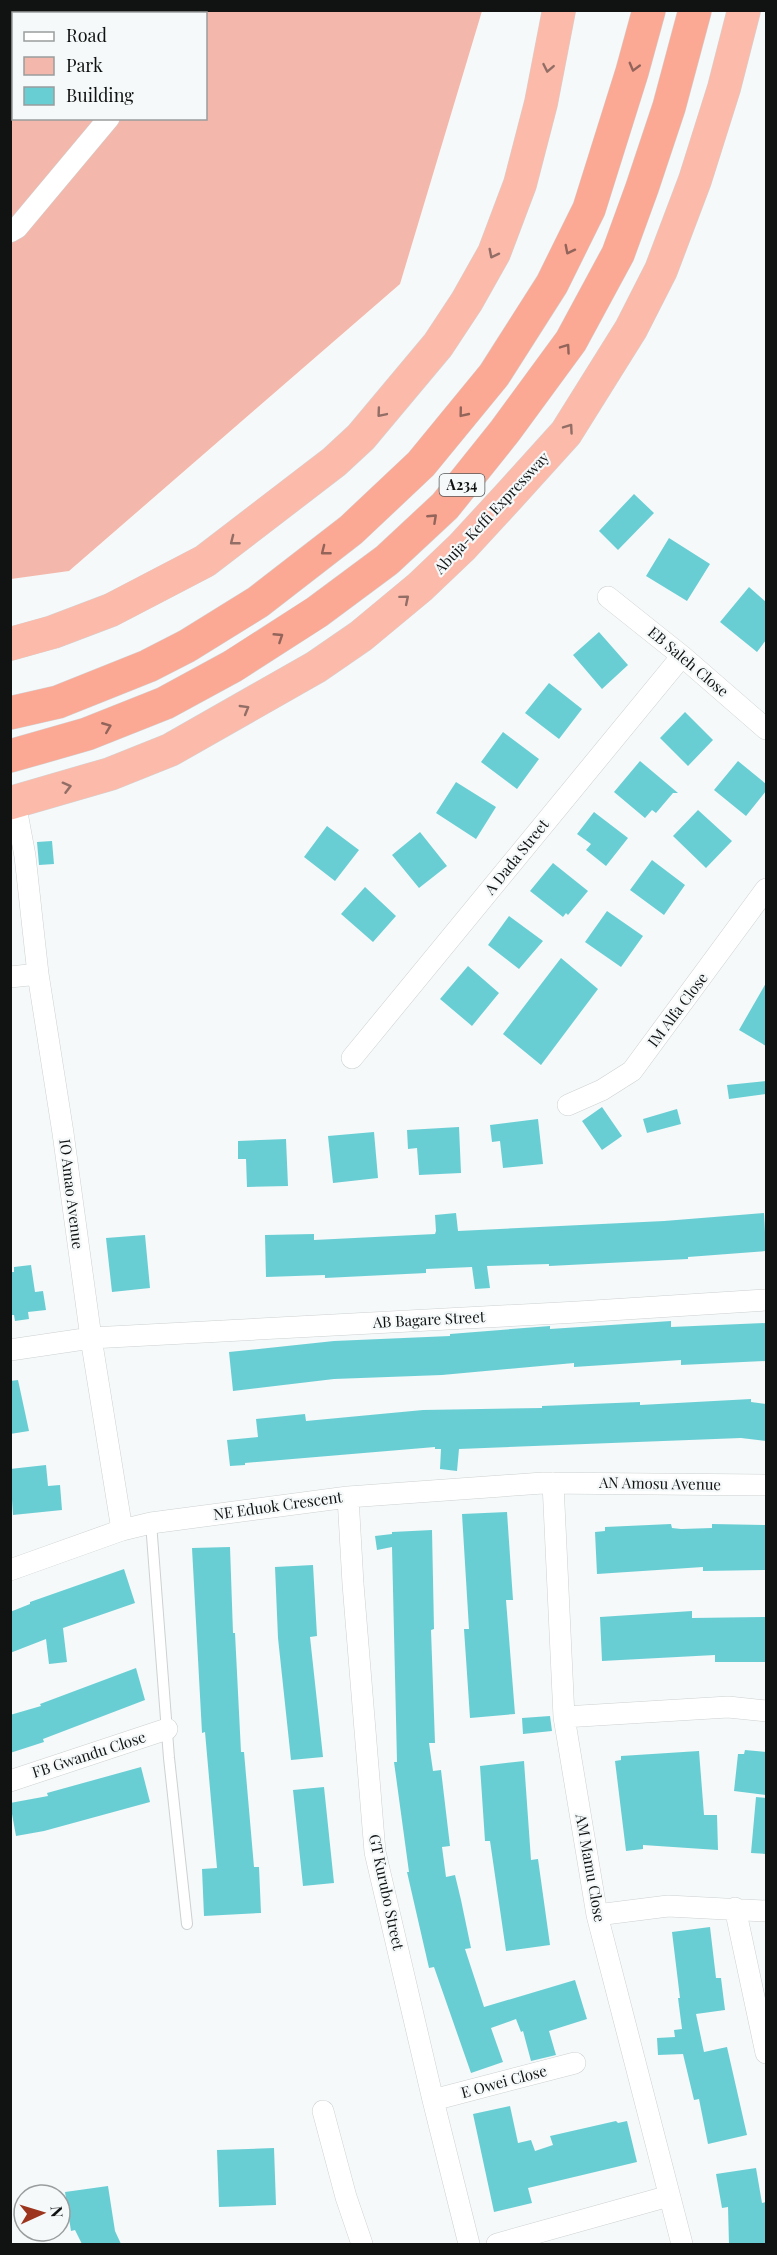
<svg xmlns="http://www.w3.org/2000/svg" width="777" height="2255" viewBox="0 0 777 2255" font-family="'Playfair Display',serif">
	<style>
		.green { fill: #f3b8ab; fill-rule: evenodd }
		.building { fill: #69ced4 }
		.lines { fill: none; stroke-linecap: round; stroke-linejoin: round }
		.service-casing { stroke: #cdd1d1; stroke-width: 12 }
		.minor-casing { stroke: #cdd1d1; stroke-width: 22 }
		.trunk-casing { stroke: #d4d4d4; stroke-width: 34 }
		.motorway-casing { stroke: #d4d4d4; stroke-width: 34 }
		.service { stroke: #fff; stroke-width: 10 }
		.minor { stroke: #fff; stroke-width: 21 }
		.trunk { stroke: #fcbaaa; stroke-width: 33 }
		.motorway { stroke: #fba894; stroke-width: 33 }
		.oneway { stroke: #92645a }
		.oneway2 { stroke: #926e66 }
		.labels { text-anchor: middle; stroke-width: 4.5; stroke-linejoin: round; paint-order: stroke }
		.shield { fill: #f5f9f9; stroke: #555757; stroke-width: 1.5 }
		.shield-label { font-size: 14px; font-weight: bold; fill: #111212 }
		.street-label { font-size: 15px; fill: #111212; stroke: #f5f9f9 }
	</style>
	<rect width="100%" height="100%" fill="#f5f9f9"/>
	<path class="green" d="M10,11H482L400,284L69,571L11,579ZM14,14H206V118H14Z"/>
	<path class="building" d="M634,494L654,513L618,550L599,531Z
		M669,538L710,564L687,601L646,576Z
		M749,587L766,602V640L757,652L720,622Z
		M599,632L628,665L602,689L573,655Z
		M549,683L582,709L559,739L525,713Z
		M685,712L713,740L688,766L660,738Z
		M503,732L539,759L517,789L481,762Z
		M640,761L678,793H673L656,813L652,810L645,818L614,792Z
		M738,761L766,784V791L746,816L714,790Z
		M456,782L496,807L476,839L436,813Z
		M698,810L732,841L706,868L673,836Z
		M594,812L628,838L606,866L586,850L591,844L577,834Z
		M327,826L359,850L335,881L304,857Z
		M420,832L447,866L419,888L392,855Z
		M52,841L54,864L39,865L37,842Z
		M652,860L685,885L664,915L630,890Z
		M553,863L588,891L568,915L566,913L563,917L530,891Z
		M365,887L396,916L373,942L341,914Z
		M607,911L643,936L621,967L585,942Z
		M509,916L543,941L519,969L488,945Z
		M561,958L598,989L541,1065L503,1034Z
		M468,966L499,993L472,1026L440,999Z
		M766,983V1046L739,1030Z
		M766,1081V1094L729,1099L727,1085Z
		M602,1107L622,1136L602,1150L582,1121Z
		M677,1109L681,1124L647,1133L643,1119Z
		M538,1119L543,1164L503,1168L500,1141L492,1142L490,1125Z
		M459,1127L461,1173L419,1175L417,1148L408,1149L407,1130Z
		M374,1132L378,1178L333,1183L328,1136Z
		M286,1139L288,1186L247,1187L246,1159H238V1141Z
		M456,1213L458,1231L664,1221L764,1213L766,1251L688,1257V1259L549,1266V1264L487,1266L490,1288L475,1289L472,1267L426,1269V1273L325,1278V1275L266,1277L265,1235L314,1234V1240L435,1234L436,1231L435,1215Z
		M145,1235L150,1288L112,1292L106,1238Z
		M31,1265L35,1292L43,1291L46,1310L28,1312L29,1319L15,1321L14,1315H10V1272H14V1267Z
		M671,1321V1327L766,1323V1361L681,1365V1360L574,1367V1363L442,1375L334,1379L233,1391L229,1352L334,1341L450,1336V1334L550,1326V1329Z
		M18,1380L29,1431L10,1434V1381Z
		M751,1399V1402L766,1404V1441L741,1438L459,1449L457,1471L440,1469L441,1449H435V1447L245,1463V1465L230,1466L227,1440L258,1437L256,1419L305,1414L306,1421L423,1410L542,1408V1406L640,1402V1405Z
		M46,1465L48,1486L60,1485L62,1510L13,1515L10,1469Z
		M507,1512L513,1600H506L515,1714L470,1718L464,1629H469L462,1514Z
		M671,1524L672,1528L681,1529L712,1528V1524L766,1525V1570L703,1571V1567L597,1574L595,1532L605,1531V1527Z
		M432,1530L434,1629L431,1630L435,1743H429L433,1771L441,1770L450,1846L442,1847L446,1877L455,1875L461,1900L471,1948L465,1949L484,2007L575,1980L587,2019L549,2031L556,2055L531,2061L523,2031L521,2032L516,2019L491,2028L503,2062L471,2073L434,1967L429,1968L407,1872H409L394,1762H397L392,1547L377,1550L375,1536L392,1534V1532Z
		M230,1547L233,1633H235L241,1752H244L254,1867H259L261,1913L204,1916L202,1869L217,1868L205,1732L202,1733L192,1548Z
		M313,1565L317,1636L310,1637L323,1757L291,1760L278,1638L275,1567Z
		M124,1569L135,1603L63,1628L67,1662L49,1664L46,1639L10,1653V1612L30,1604V1602Z
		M692,1611V1618L766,1617V1662H715V1655L602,1661L600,1617Z
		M136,1668L145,1700L43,1739L44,1742L10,1753V1715L41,1706L40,1704Z
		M550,1716L552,1731L523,1734L522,1718Z
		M745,1750L766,1752V1795L734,1791L738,1754H744Z
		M699,1751L704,1815H717L718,1850L643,1845V1849L626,1851L615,1761L621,1760V1756Z
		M524,1761L531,1860L538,1859L550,1945L506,1951L490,1841H485L480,1766Z
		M141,1767L150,1802L44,1831L16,1836L10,1803L48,1796L47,1793Z
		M324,1787L334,1883L303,1886L293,1790Z
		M756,1797L766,1798V1854L751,1853Z
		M710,1927L716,1978H721L725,2010L696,2014L704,2052L727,2047L747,2135L708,2144L699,2099L694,2100L683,2054L658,2055L657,2038L675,2037L674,2030L682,2029L678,1998H680L672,1932Z
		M510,2106L518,2143L531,2140L535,2151L553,2145L550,2136L616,2121L618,2123L627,2121L637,2162L528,2188L532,2203L494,2212L473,2114Z
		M274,2148L276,2205L219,2207L217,2150Z
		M756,2168L762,2203L766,2202V2244H729L728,2207L722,2208L716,2174Z
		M108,2186L115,2231L121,2244H82L75,2230L71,2231L65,2192Z"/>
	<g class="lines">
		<defs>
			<path id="service" d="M151,1523L169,1758L187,1924"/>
			<path id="minor" d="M185,14L186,10
				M10,232L17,228L109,118
				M608,597L682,656L766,729
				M15,802L25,856L38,974L63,1133L91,1338L122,1530
				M10,977L38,974
				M352,1058L682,656
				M568,1105L602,1090L632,1071L766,889
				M10,1350L91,1338L578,1312L766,1300
				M553,1483L564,1717L597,1915L682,2244
				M348,1497L353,1584L375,1852L433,2100L469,2244
				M10,1570L122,1530L151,1523L348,1497L543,1483L766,1485
				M564,1717L728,1707L766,1711
				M10,1781L167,1729
				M735,1908L766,2053
				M597,1915L668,1906L766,1911
				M433,2100L575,2063
				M323,2111L346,2197L362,2244
				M497,2244L669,2196"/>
			<path id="trunk" d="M10,644L53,632L111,610L205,561L334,462L361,437L438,345L467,301L494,253L520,184L541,103L559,10
				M10,803L110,774L170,750L316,667L361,636L420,587L462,547L509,496L566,433L631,329L661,270L695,180L724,88L744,10"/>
			<path id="motorway" d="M10,713L58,702L148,666L187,646L258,602L351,530L421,464L494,375L552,284L589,209L632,72L649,10
				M10,756L87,734L165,703L233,666L317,612L387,560L445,506L505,431L571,341L618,254L642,188L669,107L695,10"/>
		</defs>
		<use href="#service" class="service-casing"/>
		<use href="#minor" class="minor-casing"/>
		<use href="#trunk" class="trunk-casing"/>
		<use href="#motorway" class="motorway-casing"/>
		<use href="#service" class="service"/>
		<use href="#minor" class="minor"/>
		<use href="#trunk" class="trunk"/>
		<use href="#motorway" class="motorway"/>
	</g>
	<defs><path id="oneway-chevron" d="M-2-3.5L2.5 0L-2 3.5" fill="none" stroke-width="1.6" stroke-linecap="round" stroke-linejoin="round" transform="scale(1.5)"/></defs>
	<g class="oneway">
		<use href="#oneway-chevron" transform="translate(634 67) rotate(105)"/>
		<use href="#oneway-chevron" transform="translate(569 250) rotate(117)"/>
		<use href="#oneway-chevron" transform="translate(566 348) rotate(-55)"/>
		<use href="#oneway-chevron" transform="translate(463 413) rotate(129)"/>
		<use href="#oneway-chevron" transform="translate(433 518) rotate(-43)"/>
		<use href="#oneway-chevron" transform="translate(325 551) rotate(142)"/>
		<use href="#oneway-chevron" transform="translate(279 637) rotate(-33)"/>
		<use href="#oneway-chevron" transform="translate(107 727) rotate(-22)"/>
	</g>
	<g class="oneway2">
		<use href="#oneway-chevron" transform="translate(548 68) rotate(101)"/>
		<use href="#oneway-chevron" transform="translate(493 254) rotate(117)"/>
		<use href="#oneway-chevron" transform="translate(381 413) rotate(130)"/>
		<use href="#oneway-chevron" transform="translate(569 428) rotate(-55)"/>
		<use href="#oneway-chevron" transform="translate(234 541) rotate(142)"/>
		<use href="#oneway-chevron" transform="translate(405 599) rotate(-40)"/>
		<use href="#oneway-chevron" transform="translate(245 709) rotate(-30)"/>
		<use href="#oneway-chevron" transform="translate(67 787) rotate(-15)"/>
	</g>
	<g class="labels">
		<rect class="shield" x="439.5" y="474" width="45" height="22" rx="4.5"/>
		<g class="shield-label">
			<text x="462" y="490">A234</text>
		</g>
		<g class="street-label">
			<text transform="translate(492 513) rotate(-47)" y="5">Abuja-Keffi Expressway</text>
			<text transform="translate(688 662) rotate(40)" y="5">EB Saleh Close</text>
			<text transform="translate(517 857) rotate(-51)" y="5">A Dada Street</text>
			<text transform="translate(678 1010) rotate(-53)" y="5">IM Alfa Close</text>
			<text transform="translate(71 1194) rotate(83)" y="5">IO Amao Avenue</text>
			<text transform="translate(429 1320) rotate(-3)" y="5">AB Bagare Street</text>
			<text transform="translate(660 1484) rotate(1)" y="5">AN Amosu Avenue</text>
			<text transform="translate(278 1506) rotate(-8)" y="5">NE Eduok Crescent</text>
			<text transform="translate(89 1755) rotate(-18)" y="5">FB Gwandu Close</text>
			<text transform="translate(590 1868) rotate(80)" y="5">AM Mamu Close</text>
			<text transform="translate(386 1892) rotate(78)" y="5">GT Kurubo Street</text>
			<text transform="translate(504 2082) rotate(-15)" y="5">E Owei Close</text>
		</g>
	</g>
	<rect width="777" height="2255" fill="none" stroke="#111212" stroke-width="24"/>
	<rect x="12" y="12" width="195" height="108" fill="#f5f9f9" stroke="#9a9d9d" stroke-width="1.5"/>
	<rect x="24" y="32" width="30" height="9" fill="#ffffff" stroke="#9a9d9d" stroke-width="1.5"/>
	<text x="66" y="42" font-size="18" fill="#111212">Road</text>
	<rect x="24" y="57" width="30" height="18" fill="#f3b8ab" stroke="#9a9d9d" stroke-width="1.5"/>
	<text x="66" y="72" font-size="18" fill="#111212">Park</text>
	<rect x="24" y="87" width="30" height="18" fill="#69ced4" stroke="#9a9d9d" stroke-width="1.5"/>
	<text x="66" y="102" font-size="18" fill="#111212">Building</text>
	<g transform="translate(42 2213) rotate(86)"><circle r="28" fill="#f5f9f9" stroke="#9a9d9d" stroke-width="1.5"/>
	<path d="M0-4.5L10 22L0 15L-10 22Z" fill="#9d341d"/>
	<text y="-9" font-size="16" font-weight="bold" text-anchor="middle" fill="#111212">N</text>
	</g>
</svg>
